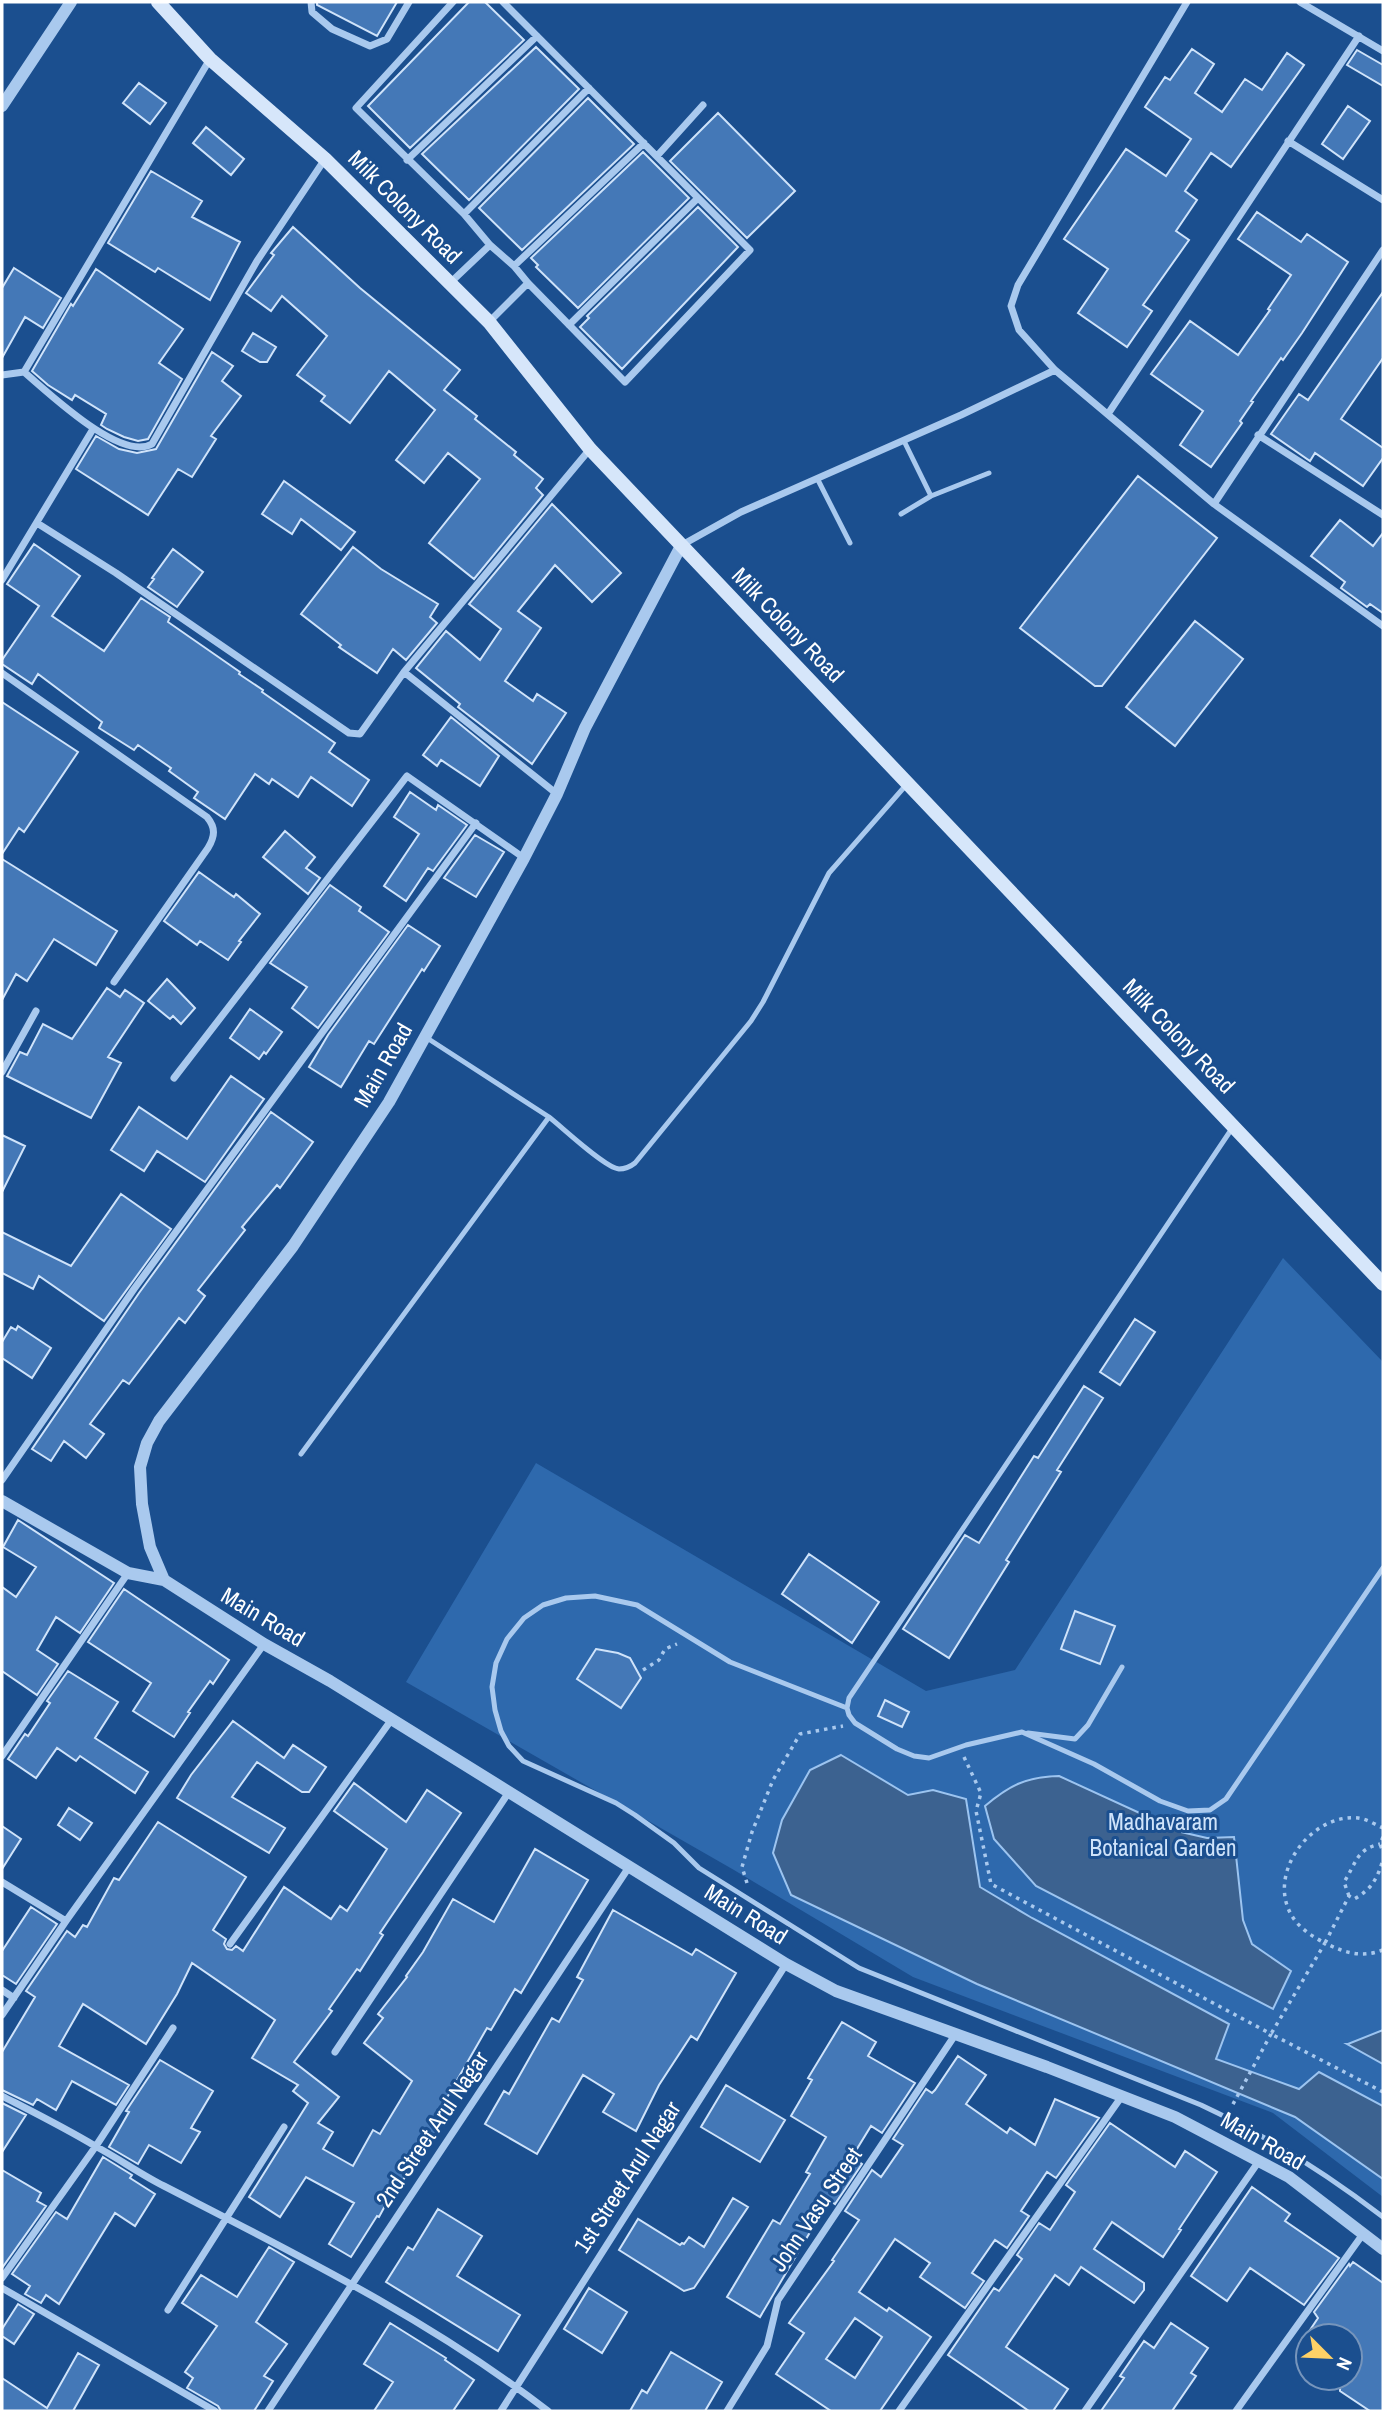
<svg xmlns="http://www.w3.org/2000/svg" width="1385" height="2413" viewBox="0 0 1385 2413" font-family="'Archivo Narrow',sans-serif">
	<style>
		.green { fill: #2e69ad }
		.water { fill: #3c6290; stroke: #9cc4f0; stroke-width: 2 }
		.building { fill: #4478b7; stroke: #cfe3fa; stroke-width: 2; fill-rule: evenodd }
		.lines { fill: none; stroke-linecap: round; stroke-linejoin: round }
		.path { stroke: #a9c9ee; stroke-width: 3.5; stroke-dasharray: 3.5 5; stroke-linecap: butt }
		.service { stroke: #a9c9ee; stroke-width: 5 }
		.minor { stroke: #a9c9ee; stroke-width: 7 }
		.tertiary { stroke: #a9c9ee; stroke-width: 12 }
		.secondary { stroke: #d6e6fa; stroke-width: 14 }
		.labels { text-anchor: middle; stroke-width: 6; stroke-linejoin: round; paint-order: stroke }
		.street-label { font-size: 23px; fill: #fff; stroke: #1b4f8f }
		.park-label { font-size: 23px; fill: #cfe3fa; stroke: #1b4f8f }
	</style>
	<rect width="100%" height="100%" fill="#1b4f8f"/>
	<path class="green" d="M1283,1258L1383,1362V2197L1273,2113L913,1977L734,1870L406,1682L536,1463L926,1691L1015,1670Z"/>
	<path class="water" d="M841,1755L908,1795L933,1790L966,1799L980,1887L1032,1918L1229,2024L1216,2059L1299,2089L1319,2072L1383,2106V2179L1295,2117L977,1984L791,1895L773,1853L782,1820L810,1770Z
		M1059,1776L1181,1832L1207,1838L1234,1837L1243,1920L1252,1944L1291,1971L1273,2009L1036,1886L994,1839L985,1806C1010,1785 1026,1777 1059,1776Z
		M1383,2030V2064L1347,2044H1348Z"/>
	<path class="building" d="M317,2H397L377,36L317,5Z
		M469,2H485L524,40L410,148L368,106Z
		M536,47L579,89L469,200L422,154Z
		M1192,49L1214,64L1195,93L1222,112L1245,79L1262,90L1287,53L1304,65L1231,167L1211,153L1185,191L1197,200L1176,231L1189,240L1143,305L1152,311L1127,347L1078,313L1108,269L1064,239L1126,149L1166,176L1191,139L1145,107L1165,77L1170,80Z
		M1357,50L1383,65V86L1347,65Z
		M139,83L166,103L150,124L123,103Z
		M588,98L634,144L522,250L479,208Z
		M1348,106L1370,121L1343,159L1322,144Z
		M718,113L795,191L747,238L670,161Z
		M206,127L244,159L231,175L193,143Z
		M643,152L689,198L578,308L536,267L538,265L531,258Z
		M151,171L202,201L192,217L240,242L210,300L158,268L155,272L108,243Z
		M698,207L738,247L622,369L580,327L589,318L587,316Z
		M1257,212L1301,242L1307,234L1348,262L1302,333L1283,360L1281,358L1251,401L1253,402L1240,421L1242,423L1211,467L1180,445L1203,411L1151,374L1190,321L1238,355L1270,310L1268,309L1291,275L1238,239Z
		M293,227L360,288L460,370L444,390L477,416L475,419L516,452L514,455L543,479L536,488L543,495L474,579L429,543L480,479L448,453L424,483L396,460L435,410L389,371L350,423L321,401L325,396L297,375L327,336L282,296L271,311L246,293L274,255L271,253Z
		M14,268L61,298L43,328L25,317L2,358V288Z
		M96,269L183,329L159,363L182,379L148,439L138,441L124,437L107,429L101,425L106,414L75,395L72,400L48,385L32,371L71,304L73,306Z
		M1383,292V358L1341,419L1383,448V458L1363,486L1315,453L1310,461L1271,434L1299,394L1308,400Z
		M253,333L276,347L267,362H260L242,351Z
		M212,352L233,366L222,381L241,396L211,436L216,439L192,477L178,469L148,515L76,469L96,436L119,449L137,453L156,449Z
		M1138,476L1217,538L1102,686H1095L1020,628Z
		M284,481L355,532L341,550L301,519L292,534L262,514Z
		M552,504L621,573L592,602L555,565L518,611L541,628L505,681L533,701L537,694L566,713L532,764L458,707L460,704L416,668L446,631L480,660L501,629L469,604Z
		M1340,520L1373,546L1383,533V613L1370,604L1367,607L1341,588L1345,582L1311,556Z
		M34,544L80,576L52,616L104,651L141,598L170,617L168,622L240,672L239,674L263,690L262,692L335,743L329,752L369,780L352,806L311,777L298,797L272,779L269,784L255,774L225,819L194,798L198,792L169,771L171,768L138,745L134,750L99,728L102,722L38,674L32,684L2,664V660L39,606L7,584Z
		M353,547L381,569L438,604L430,617L437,623L406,660L393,649L377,673L339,647L341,645L301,614Z
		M173,549L203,572L177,607L148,587L154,579L152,578Z
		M1195,621L1243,659L1175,746L1126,707Z
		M2,702L78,752L24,832L19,828L2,854Z
		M451,717L499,756L480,786L441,760L437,766L423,755Z
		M410,792L436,810L438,805L467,825L433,871L428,868L406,901L384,886L419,834L394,817Z
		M285,831L315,857L306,868L320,878L308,894L263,857Z
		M475,835L504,852L476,897L444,878Z
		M2,859L117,931L96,965L54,939L27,981L16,974L2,1000Z
		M199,872L234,897L236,894L260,914L239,941L241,942L228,960L200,941L197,945L164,921Z
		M330,885L361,907L359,911L389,932L318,1028L292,1008L307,987L270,963Z
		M408,925L440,946L424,971L422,969L374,1044L369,1041L341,1087L309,1067L328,1035Z
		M167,979L195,1008L181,1024L173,1016L170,1019L148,1001Z
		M107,988L120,997L125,990L144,1003L108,1057L121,1063L91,1118L7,1076L20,1052L27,1055L43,1024L72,1039Z
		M250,1009L282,1032L266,1054L264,1052L259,1059L230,1038Z
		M231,1076L264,1099L205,1182L157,1151L144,1171L111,1150L139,1107L187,1139Z
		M271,1112L313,1142L280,1188L277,1185L242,1227L245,1230L198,1290L205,1296L185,1323L179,1318L129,1384L123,1380L90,1424L104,1434L86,1458L64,1441L51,1461L32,1449L139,1293Z
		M2,1135L25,1146L2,1192Z
		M121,1194L171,1229L104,1321L39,1276L33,1289L2,1273V1232L71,1266Z
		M1135,1319L1155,1332L1120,1385L1100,1372Z
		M18,1326L51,1348L32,1378L2,1358V1342L11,1327L16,1330Z
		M1084,1386L1103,1398L1057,1470L1061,1472L1006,1560L1009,1562L949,1658L903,1629L965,1535L979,1543L1034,1456L1038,1458Z
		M18,1520L114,1583L80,1633L56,1617L37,1650L58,1664L37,1695L2,1671V1587L16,1597L36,1567L3,1547Z
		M809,1554L879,1602L852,1643L782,1594Z
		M124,1589L229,1660L213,1684L210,1681L188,1712L190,1713L174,1737L133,1711L151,1683L88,1642Z
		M1075,1611L1115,1626L1100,1664L1061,1649Z
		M596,1649L618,1653L630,1658L641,1678L621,1708L577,1679Z
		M68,1671L118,1702L95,1738L148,1772L135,1793L80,1756L76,1761L57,1748L36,1778L8,1759L25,1734L28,1736L50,1703L47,1701Z
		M885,1700L909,1712L902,1727L878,1716Z
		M233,1721L284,1758L293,1745L326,1767L309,1792H302L257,1762L232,1797L285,1828L269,1853L177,1798L191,1775Z
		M354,1783L406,1822L427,1790L461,1813L380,1933L383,1935L360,1971L357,1969L329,2009L332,2011L294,2062L339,2097L318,2123L333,2132L323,2149L353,2166L373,2130L380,2134L412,2081L364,2043L383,2018L378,2014L407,1977L406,1976L423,1952L453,1899L494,1922L535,1849L588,1880L521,1993L515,1989L491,2030L487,2028L437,2115L444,2119L431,2142L426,2139L401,2184L398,2182L379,2217L377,2216L351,2257L329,2244L354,2203L306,2177L280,2217L249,2197L308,2103L293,2091L298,2085L252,2058L275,2020L192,1963L177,1994L146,2044L83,2004L59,2046L129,2085L116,2105L72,2081L56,2110L37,2099L33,2105L2,2090V2052L35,1997L26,1991L67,1931L75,1937L83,1925L87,1927L114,1878L119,1880L158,1822L246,1877L213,1930L226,1939L224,1944L227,1949L232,1950L236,1946L243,1951L284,1887L331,1919L340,1906L347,1911L387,1849L334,1811Z
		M69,1808L92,1823L80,1840L58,1825Z
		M2,1826L21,1839L2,1869Z
		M31,1907L57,1924L16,1984L2,1975V1951Z
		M613,1910L692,1955L696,1949L736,1973L697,2040L691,2036L659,2085L636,2131L603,2112L614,2094L583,2075L537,2154L485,2124L504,2091L509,2094L552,2018L559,2022L583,1980L577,1977Z
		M842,2022L876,2042L868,2056L915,2083L882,2133L871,2126L852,2157L862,2164L835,2204L829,2200L760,2317L727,2297L773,2220L780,2224L810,2174L806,2172L826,2137L791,2116L812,2080L808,2078Z
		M958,2056L986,2075L966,2104L1007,2133L1010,2128L1035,2145L1055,2099L1099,2118L1056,2178L1047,2172L1021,2211L1029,2216L1007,2248L995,2240L972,2273L984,2281L965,2308L920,2277L930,2263L895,2239L859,2292L887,2311L889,2308L931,2337L880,2411H831L776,2374L804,2333L789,2323L834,2261L832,2260L859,2220L845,2211L872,2170L881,2177L903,2145L893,2139L926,2089L932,2093L935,2090ZM855,2318L882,2337L855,2378L826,2359Z
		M160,2060L213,2091L191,2128L200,2132L181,2163L149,2145L138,2164L109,2147L129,2112L126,2111Z
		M726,2085L785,2120L760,2162L701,2127Z
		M2,2103L26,2115L2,2152Z
		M1110,2123L1175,2167L1185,2151L1217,2172L1179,2229L1181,2230L1163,2257L1112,2222L1094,2249L1144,2283V2290L1134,2303L1081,2267L1069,2285L1055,2275L1006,2347L1068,2389L1053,2411H1029L948,2355L994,2288L999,2291L1022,2259L1017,2255L1039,2223L1050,2230L1075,2192L1066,2185Z
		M103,2157L132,2175L130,2178L155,2194L135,2226L115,2213L59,2304L46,2295L41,2303L25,2294L30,2286L12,2274L56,2212L67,2219Z
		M2,2170L41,2193L37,2201L46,2206L2,2268Z
		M1252,2187L1290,2214L1285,2221L1339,2258L1304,2305L1250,2268L1227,2301L1191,2276Z
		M733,2198L748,2207L694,2288L684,2291L619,2250L638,2219L680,2245L682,2243L684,2244L689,2237L704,2247Z
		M438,2209L482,2236L457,2276L520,2315L498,2351L386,2282L408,2247L413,2250Z
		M269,2247L294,2262L256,2322L287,2344L264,2376L273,2381L254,2411H221L218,2406L187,2388L193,2378L185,2372L217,2326L182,2303L201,2275L237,2297Z
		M1353,2262L1383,2283V2411H1370L1340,2391V2384L1344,2378H1350V2336H1306L1318,2318L1314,2312L1349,2264L1350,2266Z
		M589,2288L627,2312L602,2353L564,2329Z
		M18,2304L34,2314L14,2344L2,2336V2329Z
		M390,2323L446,2358L445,2360L474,2380L453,2411H374L393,2382L364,2364Z
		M1171,2323L1208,2348L1191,2373L1196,2376L1172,2411H1101L1124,2378L1120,2376L1144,2341L1154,2348Z
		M671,2352L722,2382L705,2411H630L642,2390L647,2393Z
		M78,2353L99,2365L73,2411H2V2378L47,2408Z"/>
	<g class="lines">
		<path class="path" d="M643,1670L659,1660L665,1649L677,1644
			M964,1757L981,1793L976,1811L991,1884L1271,2034L1232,2106
			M1383,1828C1376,1825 1367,1819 1358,1818C1311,1813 1266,1874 1292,1916C1299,1928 1313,1937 1325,1943L1349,1896L1354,1899C1371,1890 1378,1878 1383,1859
			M1383,1837L1380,1844L1383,1852
			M747,1883L742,1867L752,1832L773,1780L800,1734L843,1726
			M1349,1896L1344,1882C1356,1864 1356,1849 1380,1844
			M1383,1950C1361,1958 1345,1953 1325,1943L1271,2034L1383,2092"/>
		<path class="service" d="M904,441L931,496
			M818,480L850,543
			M901,514L931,496L989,473
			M549,1117C562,1127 605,1168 619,1169C625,1169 630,1167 635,1163L751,1021L763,1002L829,873L907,784
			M1233,1127L849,1698L847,1708L849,1715L855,1723L897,1749L914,1756L929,1758L966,1745L1022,1732L1094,1764L1160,1801L1188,1811L1210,1810L1226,1799L1383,1568
			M301,1454L549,1117L427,1038
			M847,1708L730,1662L637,1605L595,1596L566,1598L543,1605L524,1618L507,1639L496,1663L492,1687L495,1710L501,1731L509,1746L523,1761L616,1803L635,1815L674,1843L699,1868L859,1968L1201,2105C1265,2135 1327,2174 1383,2217
			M1028,1733L1075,1739L1088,1725L1122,1667"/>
		<path class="minor" d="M311,2L312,12L332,29L370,46L387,39L409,2
			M453,2L356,108L464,214L490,245L514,266L528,283L625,382L750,250L503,2
			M1187,2L1018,285L1011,306L1019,330L1055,370L1214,504L1383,626
			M1300,2L1383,51
			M1288,141L1383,200
			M657,156L703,105
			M407,160L537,36
			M464,214L589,88
			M514,266L644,143
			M450,283L490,245
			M489,322L528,283
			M569,325L698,198
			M24,372C48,392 120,462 152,444L257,261L325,159
			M2,375L24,372L210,59
			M1108,414L1359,36
			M1258,435L1383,515
			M1214,504L1383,250
			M37,523L116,573L349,733L360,734L404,672L590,449
			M682,545L741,512L961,415L1055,370
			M2,580L93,429
			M404,672L557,794
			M2,673L207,817C216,828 215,836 208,848L114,982
			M2,1072L36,1011
			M174,1078L407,776L524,858
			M2,1480L134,1289L476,823
			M2,1756L128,1573
			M2,1882L66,1921
			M230,1944L392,1719
			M2,1990L14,1998
			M2,2015L66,1921L264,1644
			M335,2052L509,1792
			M2,2096C33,2112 65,2128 95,2146C118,2158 140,2174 164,2186C296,2254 430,2320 548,2411
			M2,2278L96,2146L173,2028
			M2,2288L215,2411
			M168,2310L284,2127
			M268,2411L629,1867
			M501,2411L786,1964
			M727,2411L767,2346L778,2300L955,2035
			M899,2411L1122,2096
			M1085,2411L1259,2161
			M1236,2411L1363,2234"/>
		<path class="tertiary" d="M2,106L71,2
			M681,546L585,728L557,794L524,858L389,1102L293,1246L159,1421L147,1443L140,1467L142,1504L150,1547L164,1580L264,1644L330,1681L786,1964L836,1991L1047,2067L1175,2117L1289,2177L1383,2249
			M2,1501L128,1573L164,1580"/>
		<path class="secondary" d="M158,2L210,59L325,159L489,322L590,449L1383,1284"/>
	</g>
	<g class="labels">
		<g class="street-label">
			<text transform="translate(405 207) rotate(45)" y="8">Milk Colony Road</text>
			<text transform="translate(788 625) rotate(46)" y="8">Milk Colony Road</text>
			<text transform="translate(1179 1036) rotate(46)" y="8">Milk Colony Road</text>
			<text transform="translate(383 1065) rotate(-60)" y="8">Main Road</text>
			<text transform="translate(263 1617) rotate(31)" y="8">Main Road</text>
			<text transform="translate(746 1914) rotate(32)" y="8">Main Road</text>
			<text transform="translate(432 2129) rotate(-56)" y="8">2nd Street Arul Nagar</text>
			<text transform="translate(1263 2141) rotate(30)" y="8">Main Road</text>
			<text transform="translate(627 2177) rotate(-57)" y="8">1st Street Arul Nagar</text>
			<text transform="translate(816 2209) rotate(-56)" y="8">John Vasu Street</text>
		</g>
		<g class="park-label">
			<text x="1163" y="1830">Madhavaram<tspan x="1163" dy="26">Botanical Garden</tspan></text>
		</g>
	</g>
	<rect width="1385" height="2413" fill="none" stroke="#ffffff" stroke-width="7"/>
	<g transform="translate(1329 2357) rotate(114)"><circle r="33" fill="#1b4f8f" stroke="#7695bc" stroke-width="2"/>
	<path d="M0-5L12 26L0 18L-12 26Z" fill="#ffd166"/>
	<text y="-10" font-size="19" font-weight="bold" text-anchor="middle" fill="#ffffff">N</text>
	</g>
</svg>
